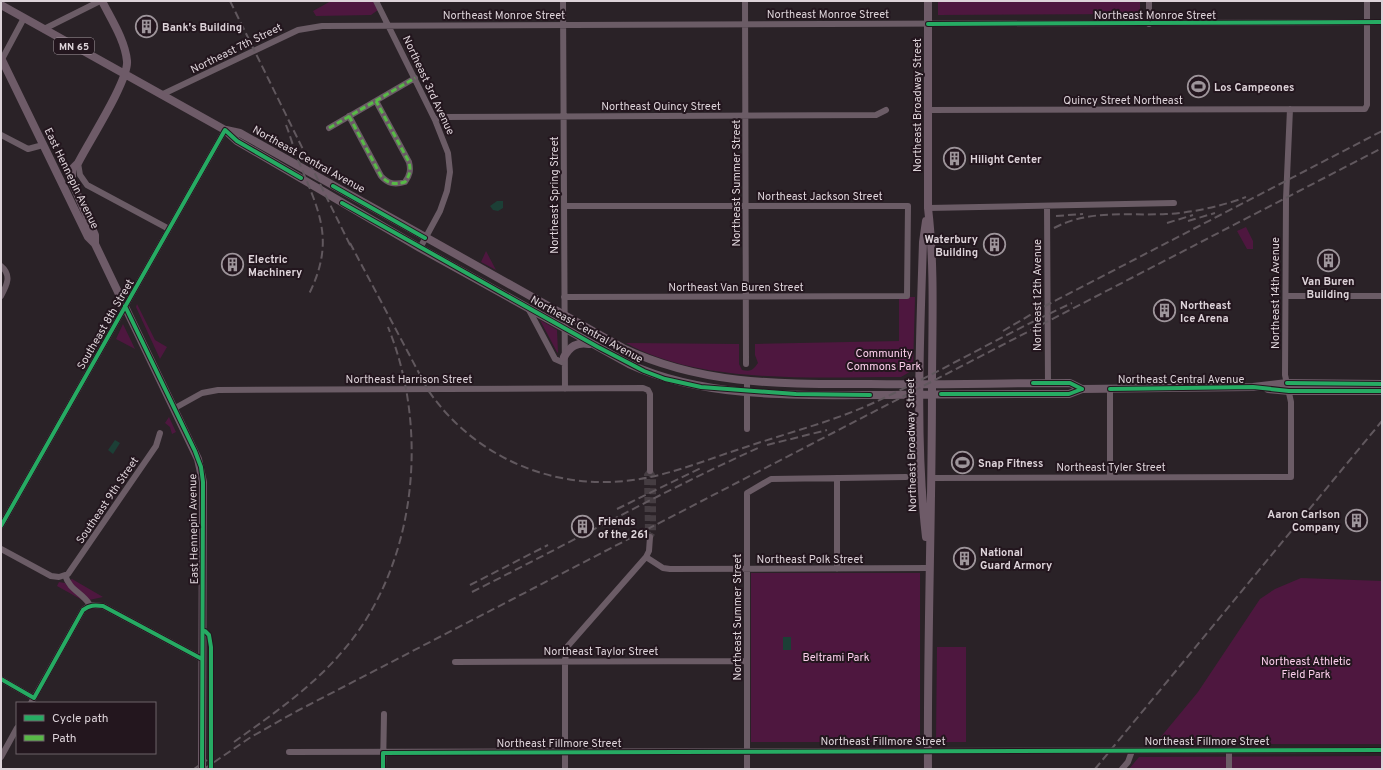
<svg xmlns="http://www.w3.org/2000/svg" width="1383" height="770" viewBox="0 0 1383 770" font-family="Overpass,sans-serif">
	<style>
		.green { fill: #4e173f }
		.water { fill: #1c3f36 }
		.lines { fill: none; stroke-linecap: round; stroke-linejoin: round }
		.minor-tunnel { stroke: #453d42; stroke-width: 6; stroke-dasharray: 6 3; stroke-linecap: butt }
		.minor { stroke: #6b5c66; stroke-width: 6 }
		.major { stroke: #6e5b68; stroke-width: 8 }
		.rail { stroke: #61585e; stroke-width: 2; stroke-dasharray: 8 4; stroke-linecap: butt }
		.quiet { stroke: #58b947; stroke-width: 3; stroke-dasharray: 6 3; stroke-linecap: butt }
		.cycleway-casing { stroke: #23161e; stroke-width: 6 }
		.cycleway { stroke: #26ab63; stroke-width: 4 }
		.labels { text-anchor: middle; stroke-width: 4; stroke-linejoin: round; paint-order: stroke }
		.shield { fill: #23161e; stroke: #a59aa1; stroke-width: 1 }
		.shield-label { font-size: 10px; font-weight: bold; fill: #ddd3d9 }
		.street-label { font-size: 11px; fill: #ddd3d9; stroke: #23161e }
		.poi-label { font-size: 11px; font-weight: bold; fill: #ddd3d9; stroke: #23161e; text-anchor: start }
		.park-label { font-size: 11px; fill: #faceea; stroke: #23161e }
	</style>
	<rect width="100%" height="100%" fill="#2a2227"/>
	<path class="green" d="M331,1H373L378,10L371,15L316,16L313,11Z
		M938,1H1140V14L938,15Z
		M1246,227L1253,241V249H1247L1237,231Z
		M486,251L496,270L481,262Z
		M899,297H915L913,370L901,377C817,377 701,385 626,343L739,344V364L742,370C751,372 753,370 758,363L755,355V344L899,341Z
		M137,304L155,340L167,347L160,359L136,307Z
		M540,320L557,330L558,353L557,352Z
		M123,324L135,349L116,339Z
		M169,417L176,432L172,434L170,427L165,423Z
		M751,573H920V742H751Z
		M1301,578L1382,581V744H1155L1198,692L1260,599L1275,589Z
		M72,579L103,597L89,600L72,586L70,580Z
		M59,582L65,583C70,591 81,593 84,601L57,586Z
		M937,647H966V742H938L936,741Z
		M1382,756V769H1129L1139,757Z"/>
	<path class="water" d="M497,201H503V208L498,211L493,210L490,206Z
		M115,440L120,443L113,454L108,450Z
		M783,637H791V650H783Z"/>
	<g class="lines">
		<path class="minor-tunnel" d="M650,471L647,475L648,533L650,537
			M650,471L653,477V532L650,537"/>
		<path class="minor" d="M376,1L435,120L448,153L450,172L447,191L440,211L420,248
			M563,1L565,389
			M745,1L746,364
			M1149,1V24
			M44,29L100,1
			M1,61L24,18
			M161,95L298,30L322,26L1382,22
			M928,110L1365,109L1367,105V1
			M349,116L381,176C388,184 395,185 405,182C410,175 411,170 409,162L376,101
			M435,120L443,117L876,115L886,110
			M329,128L415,78
			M1,135L28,149L43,145
			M78,163L80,175L87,185L169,229
			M1047,206L1048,383
			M928,208L1174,203
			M1,266C12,275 7,285 1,296
			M1286,296H1382
			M564,297L907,296L908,206H564
			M528,308L555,359L564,363
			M747,381V429
			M1110,389V476
			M175,408L202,393L218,390L643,388L648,390L650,394V471
			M932,478L1291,477V402L1285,375L1286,199L1290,109
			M1,526L225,130
			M1,549L51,576L59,577L68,574L156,446L160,433
			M646,557L663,568L670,569L929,568
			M837,569V478
			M65,575C70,591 82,592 90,605
			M455,662L747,661
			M1,679L34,698
			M31,703L83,610L90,605L103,606L202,659
			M1229,750V769
			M289,752L1382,750
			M1,757L17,728
			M383,769L384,714
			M565,769V661L567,647L646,557L649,551L650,537
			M747,769V493L771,479L906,477
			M1122,769L1128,762L1132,751"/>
		<path class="major" d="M1,5L225,130L237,141L420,248L629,364C707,400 806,395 891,395C950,394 1010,394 1069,394L1082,389L1253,387L1287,383L1382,384
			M1,58L88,237L95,244L198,459L203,482L202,769
			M226,130L240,133L623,348C703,386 783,384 870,384C936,385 1003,383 1070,383L1082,389
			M95,244V235L72,182V169L78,163C88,143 129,80 127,61C125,40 111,19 102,1
			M564,357C570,346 577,342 589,344
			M1268,389L1289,391H1382
			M926,537C915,442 920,338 923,242L926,221
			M928,769C927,642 932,514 932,387C932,328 935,267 928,208V1"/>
		<path class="rail" d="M230,1L352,249
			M286,125C290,135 293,146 297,157C318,210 337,239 308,296
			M1056,216L1083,214
			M1188,221L1215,213
			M1167,223L1193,215
			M1054,228C1090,209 1127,216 1166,214C1192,213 1222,206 1246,197
			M350,243L428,390C475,459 558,493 640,479C676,473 711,458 746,447C787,433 831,422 871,404C939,373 1004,334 1072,303
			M1003,331L1047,305L1382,131
			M767,445L827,430
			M617,509L703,467
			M470,585L548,545
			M472,592C568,544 661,492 758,448
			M234,742C273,714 311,688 342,652C417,566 430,430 388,327
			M194,769L207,760
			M204,769L251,737L297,711L1382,148
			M1095,769L1382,421"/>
		<path class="quiet" d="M349,116L381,176C388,184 395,185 405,182C410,175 411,170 409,162L376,101
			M329,128L415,78"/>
		<defs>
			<path id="cycleway" d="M928,24L1382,22
				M333,186L425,238
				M342,203L598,347L644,371L665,379L701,387L796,394L870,395
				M125,306L195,451L201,467L203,482L202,769
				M1033,383H1070L1082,389
				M1287,383L1382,384
				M1110,389L1253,387L1289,391H1382
				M941,394H1069L1082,389
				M1,526L225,130L237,141L301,178
				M205,631L209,635L211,647V769
				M1,679L34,698L83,610C90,605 94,605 103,606L202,659
				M383,769V753L1382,750"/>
		</defs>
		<use href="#cycleway" class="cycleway-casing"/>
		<use href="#cycleway" class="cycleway"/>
	</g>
	<defs>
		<symbol id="building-ring" viewBox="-11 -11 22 22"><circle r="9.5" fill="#23161e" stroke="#9e959b" stroke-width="1.5"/><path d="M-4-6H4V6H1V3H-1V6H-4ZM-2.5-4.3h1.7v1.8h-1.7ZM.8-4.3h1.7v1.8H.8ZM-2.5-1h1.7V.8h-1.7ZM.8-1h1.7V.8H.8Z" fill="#9e959b"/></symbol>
		<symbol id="stadium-ring" viewBox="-11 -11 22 22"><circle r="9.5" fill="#23161e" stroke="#9e959b" stroke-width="1.5"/><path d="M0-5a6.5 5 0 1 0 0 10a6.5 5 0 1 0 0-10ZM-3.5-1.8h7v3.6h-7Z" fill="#9e959b"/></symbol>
	</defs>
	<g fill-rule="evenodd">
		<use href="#building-ring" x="134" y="14" width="25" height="25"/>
		<use href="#stadium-ring" x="1186" y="74" width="25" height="25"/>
		<use href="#building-ring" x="942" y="146" width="25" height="25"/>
		<use href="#building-ring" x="982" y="232" width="25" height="25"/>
		<use href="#building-ring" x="1316" y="248" width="25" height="25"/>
		<use href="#building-ring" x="220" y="252" width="25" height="25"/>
		<use href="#building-ring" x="1152" y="298" width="25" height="25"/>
		<use href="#stadium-ring" x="950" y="450" width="25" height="25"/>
		<use href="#building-ring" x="1344" y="508" width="25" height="25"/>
		<use href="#building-ring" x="570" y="514" width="25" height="25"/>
		<use href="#building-ring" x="952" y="546" width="25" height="25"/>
	</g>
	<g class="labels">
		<rect class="shield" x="54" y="38" width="40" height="16" rx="3"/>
		<g class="shield-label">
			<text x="74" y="50">MN 65</text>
		</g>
		<g class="street-label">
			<text x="828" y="18">Northeast Monroe Street</text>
			<text x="504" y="19">Northeast Monroe Street</text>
			<text x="1155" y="19">Northeast Monroe Street</text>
			<text transform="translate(236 48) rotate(-26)" y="4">Northeast 7th Street</text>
			<text transform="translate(429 85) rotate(65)" y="4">Northeast 3rd Avenue</text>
			<text x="1123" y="104">Quincy Street Northeast</text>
			<text transform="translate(917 105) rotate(-90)" y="4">Northeast Broadway Street</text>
			<text x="661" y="110">Northeast Quincy Street</text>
			<text transform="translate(309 159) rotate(29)" y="4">Northeast Central Avenue</text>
			<text transform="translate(72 178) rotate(64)" y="4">East Hennepin Avenue</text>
			<text transform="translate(736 183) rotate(-90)" y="4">Northeast Summer Street</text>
			<text transform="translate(554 195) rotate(-90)" y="4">Northeast Spring Street</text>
			<text x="820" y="200">Northeast Jackson Street</text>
			<text x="736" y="291">Northeast Van Buren Street</text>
			<text transform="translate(1275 293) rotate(-90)" y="4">Northeast 14th Avenue</text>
			<text transform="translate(1037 295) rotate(-90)" y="4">Northeast 12th Avenue</text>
			<text transform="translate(105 324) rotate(-60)" y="4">Southeast 8th Street</text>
			<text transform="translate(587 329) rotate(29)" y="4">Northeast Central Avenue</text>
			<text x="409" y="383">Northeast Harrison Street</text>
			<text x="1181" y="383">Northeast Central Avenue</text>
			<text transform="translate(911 445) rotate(-91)" y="4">Northeast Broadway Street</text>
			<text x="1111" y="471">Northeast Tyler Street</text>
			<text transform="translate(107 500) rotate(-56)" y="4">Southeast 9th Street</text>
			<text transform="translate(193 529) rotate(-91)" y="4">East Hennepin Avenue</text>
			<text x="810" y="563">Northeast Polk Street</text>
			<text transform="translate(737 617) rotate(-90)" y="4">Northeast Summer Street</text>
			<text x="601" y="655">Northeast Taylor Street</text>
			<text x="883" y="745">Northeast Fillmore Street</text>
			<text x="1207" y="745">Northeast Fillmore Street</text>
			<text x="559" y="747">Northeast Fillmore Street</text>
		</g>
		<g class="poi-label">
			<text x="162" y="31">Bank's Building</text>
			<text x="1214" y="91">Los Campeones</text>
			<text x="970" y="163">Hilight Center</text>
			<text x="978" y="243" text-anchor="end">Waterbury<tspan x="978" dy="13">Building</tspan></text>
			<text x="248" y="263">Electric<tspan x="248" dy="13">Machinery</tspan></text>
			<text x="1328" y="285" text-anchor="middle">Van Buren<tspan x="1328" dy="13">Building</tspan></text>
			<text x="1180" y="309">Northeast<tspan x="1180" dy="13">Ice Arena</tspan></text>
			<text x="978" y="467">Snap Fitness</text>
			<text x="1340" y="518" text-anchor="end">Aaron Carlson<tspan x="1340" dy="13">Company</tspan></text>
			<text x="598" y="525">Friends<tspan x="598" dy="13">of the 261</tspan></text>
			<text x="980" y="556">National<tspan x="980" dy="13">Guard Armory</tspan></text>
		</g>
		<g class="park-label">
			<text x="884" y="357">Community<tspan x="884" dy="13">Commons Park</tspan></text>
			<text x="836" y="661">Beltrami Park</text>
			<text x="1306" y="665">Northeast Athletic<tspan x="1306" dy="13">Field Park</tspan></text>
		</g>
	</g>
	<rect width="1383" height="770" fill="none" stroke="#ddd3d9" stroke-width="4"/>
	<rect x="16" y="702" width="140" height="52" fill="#23161e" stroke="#6d6269"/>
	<rect x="24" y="715" width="20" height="6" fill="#26ab63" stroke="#6d6269"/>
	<text x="52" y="722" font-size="12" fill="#ddd3d9">Cycle path</text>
	<rect x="24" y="735" width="20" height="6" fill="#58b947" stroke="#6d6269"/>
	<text x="52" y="742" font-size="12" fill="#ddd3d9">Path</text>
</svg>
